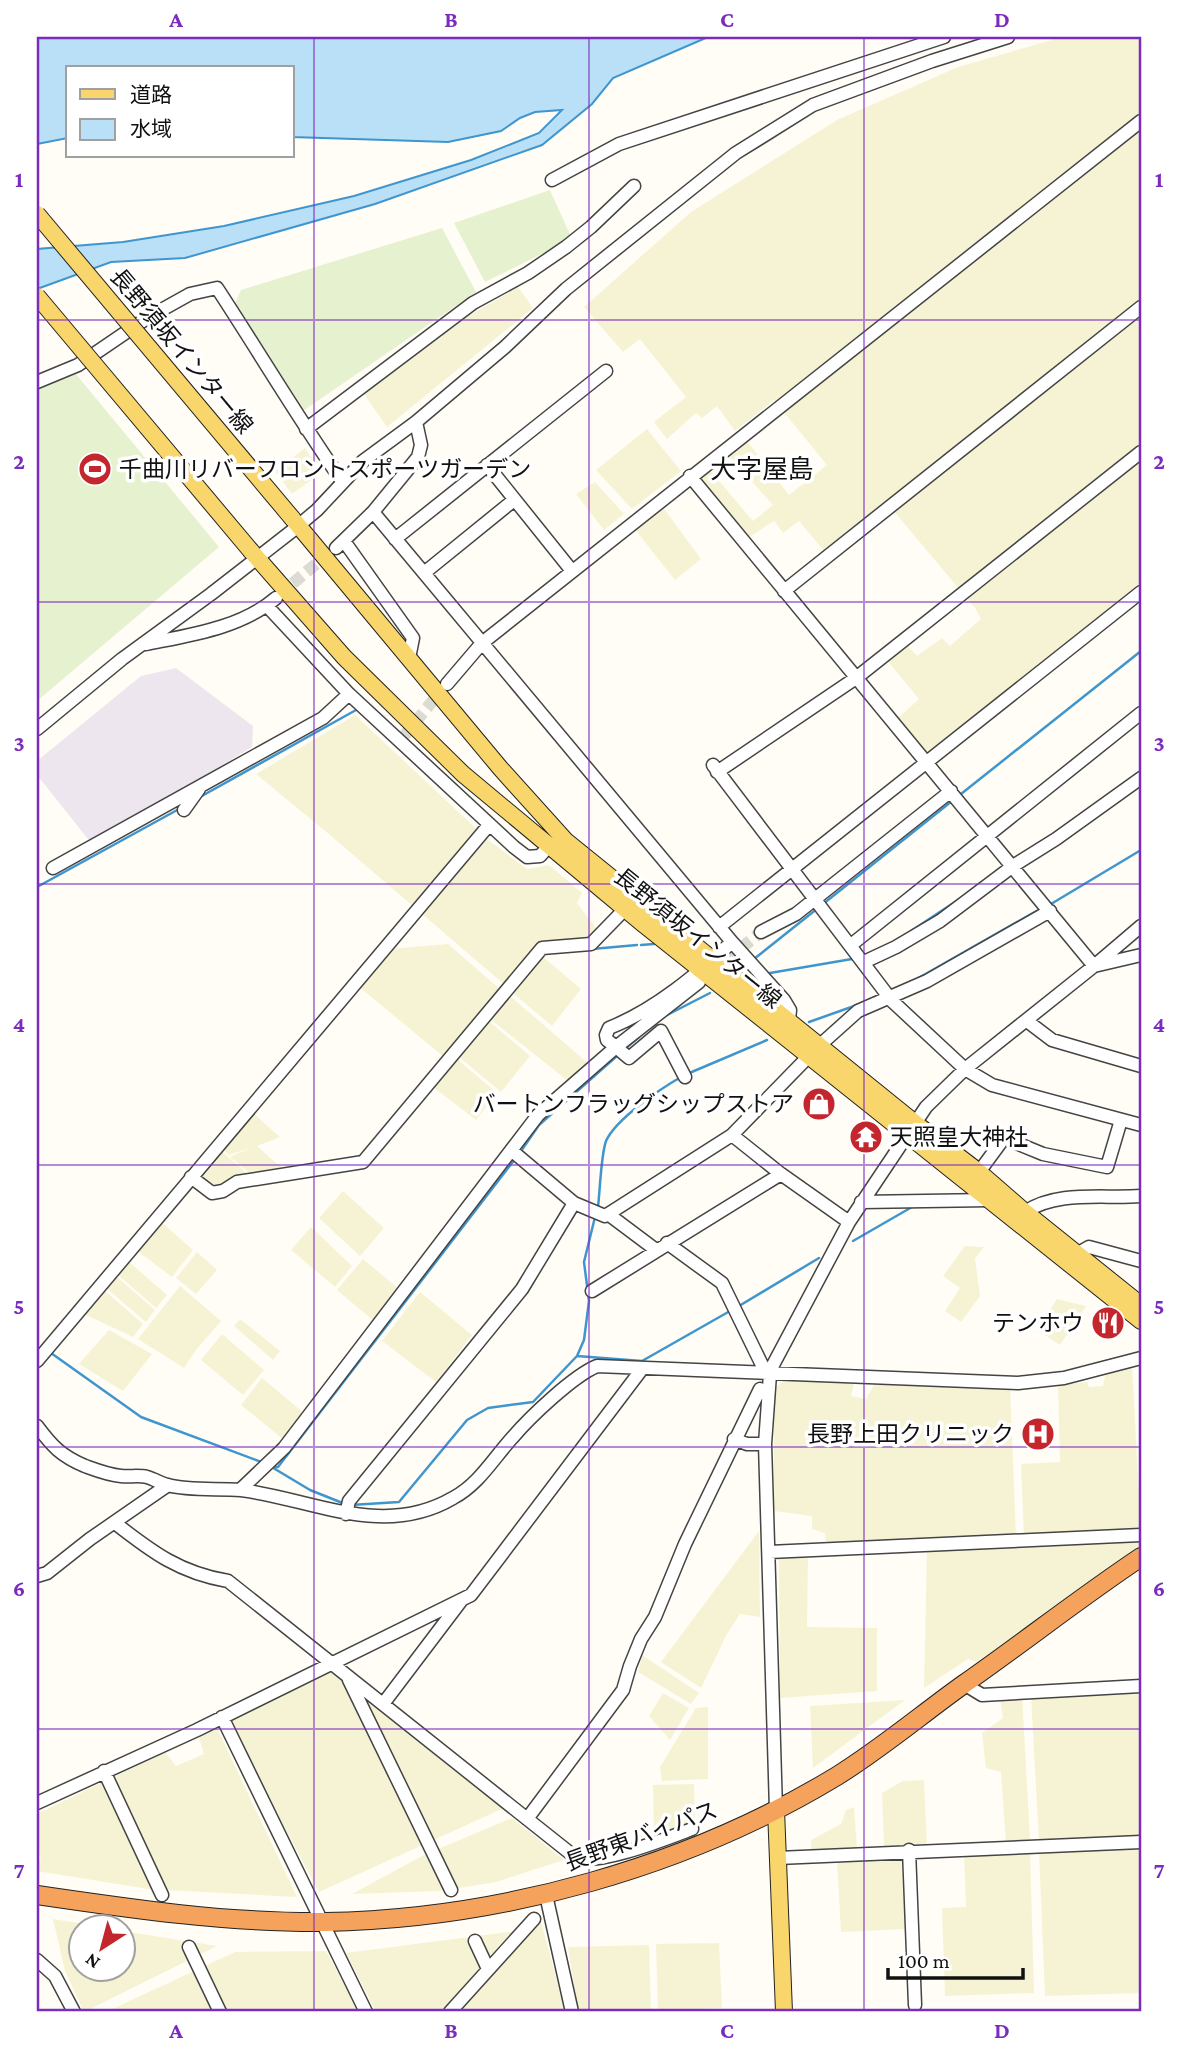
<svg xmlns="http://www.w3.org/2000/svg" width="1178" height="2049" viewBox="0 0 1178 2049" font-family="'Crimson Pro','Noto Sans JP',serif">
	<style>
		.industrial { fill: #eee6ef }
		.farmland { fill: #f6f3d4 }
		.pitch { fill: #e6f2cf }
		.water { fill: #b9e0f7; stroke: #3f96cf; stroke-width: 2 }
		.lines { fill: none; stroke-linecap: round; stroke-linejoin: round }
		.stream { stroke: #3f96cf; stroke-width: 2.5 }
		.minor-tunnel { stroke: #dbdad3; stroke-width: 12; stroke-dasharray: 12 6; stroke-linecap: butt }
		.minor-casing { stroke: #444; stroke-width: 15 }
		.major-casing { stroke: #222; stroke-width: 18 }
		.highway-casing { stroke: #222; stroke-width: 20 }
		.minor { stroke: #fff; stroke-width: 12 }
		.major { stroke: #f9d66b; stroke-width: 16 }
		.highway { stroke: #f5a25d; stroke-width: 18 }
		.major-bridge-casing { stroke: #222; stroke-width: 18; stroke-linecap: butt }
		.major-bridge { stroke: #f9d66b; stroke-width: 16 }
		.grid { fill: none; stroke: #7b2cbf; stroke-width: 2; stroke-opacity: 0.55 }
		.labels { text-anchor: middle; stroke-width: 7; stroke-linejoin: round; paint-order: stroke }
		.street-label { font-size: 23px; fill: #111; stroke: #fff }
		.poi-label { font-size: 23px; fill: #111; stroke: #fff; text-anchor: end }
		.quarter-label { font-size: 26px; fill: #111; stroke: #fff }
		.neatline { fill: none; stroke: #7b2cbf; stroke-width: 2.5 }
		.grid-label { font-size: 23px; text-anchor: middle; font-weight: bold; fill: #7b2cbf }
	</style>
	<rect width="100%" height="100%" fill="#fffdf5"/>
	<path class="industrial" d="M176,668L253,726L252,747L92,844L37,775V761L141,676Z"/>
	<path class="farmland" d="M1062,37H1141V584L928,754L897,719L919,699L886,659L905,643L917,656L942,638L950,646L981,619L975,608L887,503L825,552L799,521L783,533L774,521L748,538L699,478L709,469L753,521L773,505L729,456L746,440L789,495L827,465L774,400L735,431L717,406L702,418L696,413L667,439L654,422L686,397L640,339L623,352L584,307L691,212L837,120L958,67Z
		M518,287L533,308L387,427L364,394L467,317Z
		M647,429L681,471L632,509L596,470Z
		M305,448L321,473L292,494L275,471Z
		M595,482L624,514L604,530L576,494Z
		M662,506L701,559L675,580L633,527Z
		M355,715L487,839L527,869L549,865L582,893L577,903L599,932L590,942L539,946L506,986L330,835L256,774Z
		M448,944L501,990L444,1057L358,986L389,949Z
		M543,957L581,989L552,1026L513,993Z
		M510,996L589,1064L568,1081L490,1019Z
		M490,1022L530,1056L501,1092L459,1057Z
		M457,1059L497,1093L476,1120L433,1087Z
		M251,1111L280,1137L257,1146L285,1171L252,1175L230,1157L252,1147L229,1155L220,1146Z
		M218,1148L250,1176L211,1189L196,1176Z
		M343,1191L384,1228L360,1256L319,1218Z
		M159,1220L193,1250L172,1277L135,1249Z
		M311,1227L352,1266L335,1287L291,1250Z
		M965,1246L984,1247L975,1259L980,1296L961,1322L945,1311L960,1288L943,1276Z
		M197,1252L217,1270L196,1294L176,1278Z
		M363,1259L400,1290L375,1322L337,1290Z
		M128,1261L167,1295L156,1308L117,1274Z
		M116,1276L155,1310L146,1322L105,1287Z
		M180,1286L221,1321L196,1350L184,1368L138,1339Z
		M103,1289L143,1324L133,1337L84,1314Z
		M420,1292L472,1335L436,1382L382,1341Z
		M1057,1299L1086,1306L1060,1345L1037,1330Z
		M240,1319L280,1351L273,1360L234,1326Z
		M109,1330L152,1354L123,1391L79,1364Z
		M222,1334L264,1370L243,1395L201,1360Z
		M1132,1366L1141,1533L1024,1538L1021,1464L1060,1462L1058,1385L1087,1382L1089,1387L1103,1386L1106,1372Z
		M262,1378L305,1414L284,1440L241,1405Z
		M785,1379L854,1383L851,1396L866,1399L874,1385H1010L1016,1537L826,1544L825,1533L812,1529V1516L774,1511V1389Z
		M759,1531L760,1617L740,1614L727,1634L701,1688L661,1662Z
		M1141,1542L1140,1549L977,1662L968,1659L924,1688L927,1551Z
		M779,1557L808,1558L807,1627L877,1628V1691L780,1698Z
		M642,1655L699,1693L691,1704L638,1672Z
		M335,1670L504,1808L319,1892L228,1721Z
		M1141,1692V1838L1039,1842L1031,1697Z
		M663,1693L689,1708L670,1740L649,1716Z
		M1022,1695L1030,1839L1006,1842L1001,1772L986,1768L982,1733L1003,1718L1000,1697Z
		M905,1700L813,1768L810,1706Z
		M708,1707V1779L662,1781L660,1767L696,1708Z
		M217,1728L297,1897L148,1889L37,1871V1862L41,1859L37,1849V1814L165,1752L176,1766L204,1754L199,1738Z
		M924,1780L927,1844L884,1846L882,1793L903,1781Z
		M694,1784L695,1821L654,1835L653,1785Z
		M854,1807L857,1847L811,1850V1840L841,1824L846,1810Z
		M512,1818L564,1860L496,1882L440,1891L352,1894L424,1855Z
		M1141,1847V1993L1045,1996L1039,1851Z
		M1030,1852L1034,1993L945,1996L942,1908L966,1907L964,1854Z
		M901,1857L905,1929L841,1932L837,1861Z
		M53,1919L98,1926H80V1968H122L123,1931L217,1946L84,2012L65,1971Z
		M539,1921L542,1925L565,2012H457Z
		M515,1931L440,2012H376L346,1953Z
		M719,1943L722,2008L658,2010L656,1944Z
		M649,1945L651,2011L578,2012L568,1947Z
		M326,1951L359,2012H106L235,1952Z"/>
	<path class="pitch" d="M550,190L572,239L485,282L454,223Z
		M442,228L476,292L303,411L235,303L241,290Z
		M75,373L219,547L37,701V390Z"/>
	<path class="water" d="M37,37H708L613,78L592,104L542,145L375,204L185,258L111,262L37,289V249L123,242L224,226L354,196L471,160L539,133L562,110L535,112L520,118L501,131L448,142L292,137V68H68V138L37,144Z"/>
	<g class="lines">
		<path class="stream" d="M961,794L1141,651
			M200,797L356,710
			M37,887L179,809
			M823,904L952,801
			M1051,904L1141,850
			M911,931L958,900
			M641,945L654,944
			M592,949L637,945
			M754,959L818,908
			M770,973L852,959
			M915,980L1040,909
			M663,1017L710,993
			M809,1022L857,1005
			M626,1048L639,1037
			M687,1074L767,1040
			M519,1154L539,1125L618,1055
			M598,1207C600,1190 601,1155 606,1141C616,1119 660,1089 681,1077
			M853,1241L912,1207
			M739,1306L819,1258
			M51,1353L141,1417L264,1463
			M577,1356L584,1340L589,1301L584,1262L595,1217
			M270,1466L310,1490L345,1504
			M274,1467H278L515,1159
			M351,1505L399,1502L467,1420L488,1408L533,1402L577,1356L642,1361L730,1311"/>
		<path class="minor-tunnel" d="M279,595L329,553
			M404,736L444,687
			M713,971L761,932"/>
		<defs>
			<path id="minor" d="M552,180L619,144L944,37
				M37,382L78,365L147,318L190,294L217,288C259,352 298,418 342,481
				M306,429L473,303L528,273L566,247L591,227L634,186
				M487,465L572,571
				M690,476L1094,966L1141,926
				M395,539L606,371
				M344,541L413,638L409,658
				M336,548L373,512L418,457L421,445L416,422
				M424,573L514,500
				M784,591L1141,307
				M267,606L349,694L514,847L527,857L540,856L548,847
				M146,644C190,635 241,628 276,598
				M447,684L482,643L1141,121
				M37,729L122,659L211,594L292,531L317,510L363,461L416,422L505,347L566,289L736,153L813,105L932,61L1008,37
				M713,765L892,1001L965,1069L992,1085L1141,1125
				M717,772L856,678L1141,452
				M184,810L199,789
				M53,868L323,718L349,694
				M719,927L1141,592
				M761,932L796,914L951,791
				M732,942L784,1000L790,1010L789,1020
				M851,945L1141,713
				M864,962L896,947L940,921L1013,866L1056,839L1141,778
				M1027,1021L1052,1040L1141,1066
				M820,1045L858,1011L927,981L1050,911
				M685,1077L661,1031L629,1058L616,1047L699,982
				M732,1135L781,1174L849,1222
				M511,1150L574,1203L605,1216L732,1135L809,1056
				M979,1172L1004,1138L1043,1154L1107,1167L1121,1120
				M191,1177L212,1193L223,1191L237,1182L363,1162L542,948L591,944L625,909
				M861,1202L989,1200
				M1025,1212C1058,1190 1103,1199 1141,1196
				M608,1214L656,1250
				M667,1243L722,1283L763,1367
				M1077,1254L1089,1247L1141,1261
				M592,1291L781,1174
				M37,1361L489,825
				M37,1426C52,1446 61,1456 85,1466C96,1470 109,1475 121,1476C129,1477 139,1475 147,1477C154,1479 160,1483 167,1485C190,1491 217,1488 241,1490C312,1499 383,1539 453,1498C479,1484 493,1459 512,1438C530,1417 573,1376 597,1366L1018,1383L1064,1378L1141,1358
				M734,1439L747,1444H765
				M240,1490L284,1448L538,1115L616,1047L607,1040L606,1035L609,1028C655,1010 696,975 732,942L373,512
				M346,1514L349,1501L522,1289L574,1203
				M115,1523C152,1552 180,1573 228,1581L575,1857C596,1867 668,1838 692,1829
				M769,1552L1141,1535
				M37,1576L47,1573L90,1539L168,1485
				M349,1680L451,1890
				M964,1684L982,1695L1141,1686
				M383,1704L461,1601
				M222,1717L366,2012
				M104,1771L162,1895
				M37,1803L197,1730L471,1595L642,1369
				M776,1810L765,1444L770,1374L773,1365L849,1222L926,1107L965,1069L1094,966L1141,955
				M527,1819L623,1690L630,1666L641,1639L655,1617L685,1544L760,1389
				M909,1850L915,2005
				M778,1858L1141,1842
				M546,1895L572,2012
				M475,1941L488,1969
				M189,1947L220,2012
				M37,1960L55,1976L74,2012
				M450,2012L534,1919"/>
			<path id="major" d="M292,518L501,769L566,841L915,1123L979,1172L1025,1212L1141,1305
				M251,551L344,657L463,774L642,923L1141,1321
				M776,1810L784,2012"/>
			<path id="highway" d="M37,1895C132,1909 228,1923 325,1922C501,1919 687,1867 837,1776C882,1748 922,1714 964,1684C1024,1642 1081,1597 1141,1557"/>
		</defs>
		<use href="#minor" class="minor-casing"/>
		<use href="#major" class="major-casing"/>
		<use href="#highway" class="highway-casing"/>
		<use href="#minor" class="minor"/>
		<use href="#major" class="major"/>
		<use href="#highway" class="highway"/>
		<defs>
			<path id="major-bridge" d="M37,214L292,518
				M37,296L251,551"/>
		</defs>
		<use href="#major-bridge" class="major-bridge-casing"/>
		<use href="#major-bridge" class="major-bridge"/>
	</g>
	<path class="grid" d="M314,37V2012M589,37V2012M864,37V2012M37,320H1141M37,602H1141M37,884H1141M37,1165H1141M37,1447H1141M37,1729H1141"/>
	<defs>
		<symbol id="stadium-disc" viewBox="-11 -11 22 22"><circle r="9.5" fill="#c4262e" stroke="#fff"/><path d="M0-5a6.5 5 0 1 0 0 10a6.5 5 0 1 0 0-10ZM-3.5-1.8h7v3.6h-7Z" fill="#fff"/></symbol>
		<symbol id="shop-disc" viewBox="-11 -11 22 22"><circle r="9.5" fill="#c4262e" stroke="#fff"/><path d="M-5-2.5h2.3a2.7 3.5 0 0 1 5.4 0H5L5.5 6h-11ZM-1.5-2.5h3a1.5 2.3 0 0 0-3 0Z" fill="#fff"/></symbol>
		<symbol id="temple-disc" viewBox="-11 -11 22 22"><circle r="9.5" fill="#c4262e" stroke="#fff"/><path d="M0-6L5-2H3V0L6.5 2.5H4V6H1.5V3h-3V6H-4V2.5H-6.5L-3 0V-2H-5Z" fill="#fff"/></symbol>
		<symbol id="restaurant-disc" viewBox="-11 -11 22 22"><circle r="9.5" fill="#c4262e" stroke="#fff"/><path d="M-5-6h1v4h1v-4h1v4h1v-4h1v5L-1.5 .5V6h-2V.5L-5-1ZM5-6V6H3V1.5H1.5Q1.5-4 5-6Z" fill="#fff"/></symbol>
		<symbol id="hospital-disc" viewBox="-11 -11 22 22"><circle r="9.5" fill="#c4262e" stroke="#fff"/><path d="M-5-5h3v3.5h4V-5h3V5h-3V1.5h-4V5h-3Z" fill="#fff"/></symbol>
	</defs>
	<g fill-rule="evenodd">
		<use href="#stadium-disc" x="76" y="450" width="38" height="38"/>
		<use href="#shop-disc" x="800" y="1085" width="38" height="38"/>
		<use href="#temple-disc" x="847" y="1118" width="38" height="38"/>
		<use href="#restaurant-disc" x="1089" y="1304" width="38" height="38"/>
		<use href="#hospital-disc" x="1019" y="1415" width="38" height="38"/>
	</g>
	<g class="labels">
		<g class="street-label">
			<text transform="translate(182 351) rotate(50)" y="8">長野須坂インター線</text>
			<text transform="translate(698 938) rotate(39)" y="8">長野須坂インター線</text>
			<text transform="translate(641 1836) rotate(-20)" y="8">長野東バイパス</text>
		</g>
		<g class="poi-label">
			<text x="119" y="477" text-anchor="start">千曲川リバーフロントスポーツガーデン</text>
			<text x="794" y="1112">バートンフラッグシップストア</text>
			<text x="890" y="1145" text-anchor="start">天照皇大神社</text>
			<text x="1084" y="1331">テンホウ</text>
			<text x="1014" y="1442">長野上田クリニック</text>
		</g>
		<g class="quarter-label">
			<text x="762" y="478">大字屋島</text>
		</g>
	</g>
	<rect width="1178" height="2049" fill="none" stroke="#ffffff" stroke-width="77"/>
	<rect x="66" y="66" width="228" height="91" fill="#ffffff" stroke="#a0a0a0" stroke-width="2"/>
	<rect x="80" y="89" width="35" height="10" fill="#f9d66b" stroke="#a0a0a0" stroke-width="2"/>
	<text x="130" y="102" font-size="21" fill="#111111">道路</text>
	<rect x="80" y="119" width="35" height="21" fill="#b9e0f7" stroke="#a0a0a0" stroke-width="2"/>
	<text x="130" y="136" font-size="21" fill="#111111">水域</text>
	<g transform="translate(102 1948) rotate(216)"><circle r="33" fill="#ffffff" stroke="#a0a0a0" stroke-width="2"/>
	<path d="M0-5L12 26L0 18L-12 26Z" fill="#c4262e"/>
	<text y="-10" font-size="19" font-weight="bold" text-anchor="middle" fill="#111111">N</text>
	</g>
	<path d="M888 1968v10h135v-10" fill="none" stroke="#111111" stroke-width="3.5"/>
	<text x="898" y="1968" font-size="21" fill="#111111" stroke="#ffffff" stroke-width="5" paint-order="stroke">100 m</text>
	<rect x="38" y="38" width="1102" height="1972" class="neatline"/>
	<g class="grid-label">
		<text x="176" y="27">A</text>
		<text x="451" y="27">B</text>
		<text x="727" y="27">C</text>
		<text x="1002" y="27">D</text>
		<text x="19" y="187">1</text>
		<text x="1159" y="187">1</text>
		<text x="19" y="469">2</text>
		<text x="1159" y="469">2</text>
		<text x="19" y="751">3</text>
		<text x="1159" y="751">3</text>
		<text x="19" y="1032">4</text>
		<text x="1159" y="1032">4</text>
		<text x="19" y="1314">5</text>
		<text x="1159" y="1314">5</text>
		<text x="19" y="1596">6</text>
		<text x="1159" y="1596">6</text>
		<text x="19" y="1878">7</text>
		<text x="1159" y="1878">7</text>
		<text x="176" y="2038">A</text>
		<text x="451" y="2038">B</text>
		<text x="727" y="2038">C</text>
		<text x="1002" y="2038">D</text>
	</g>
</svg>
